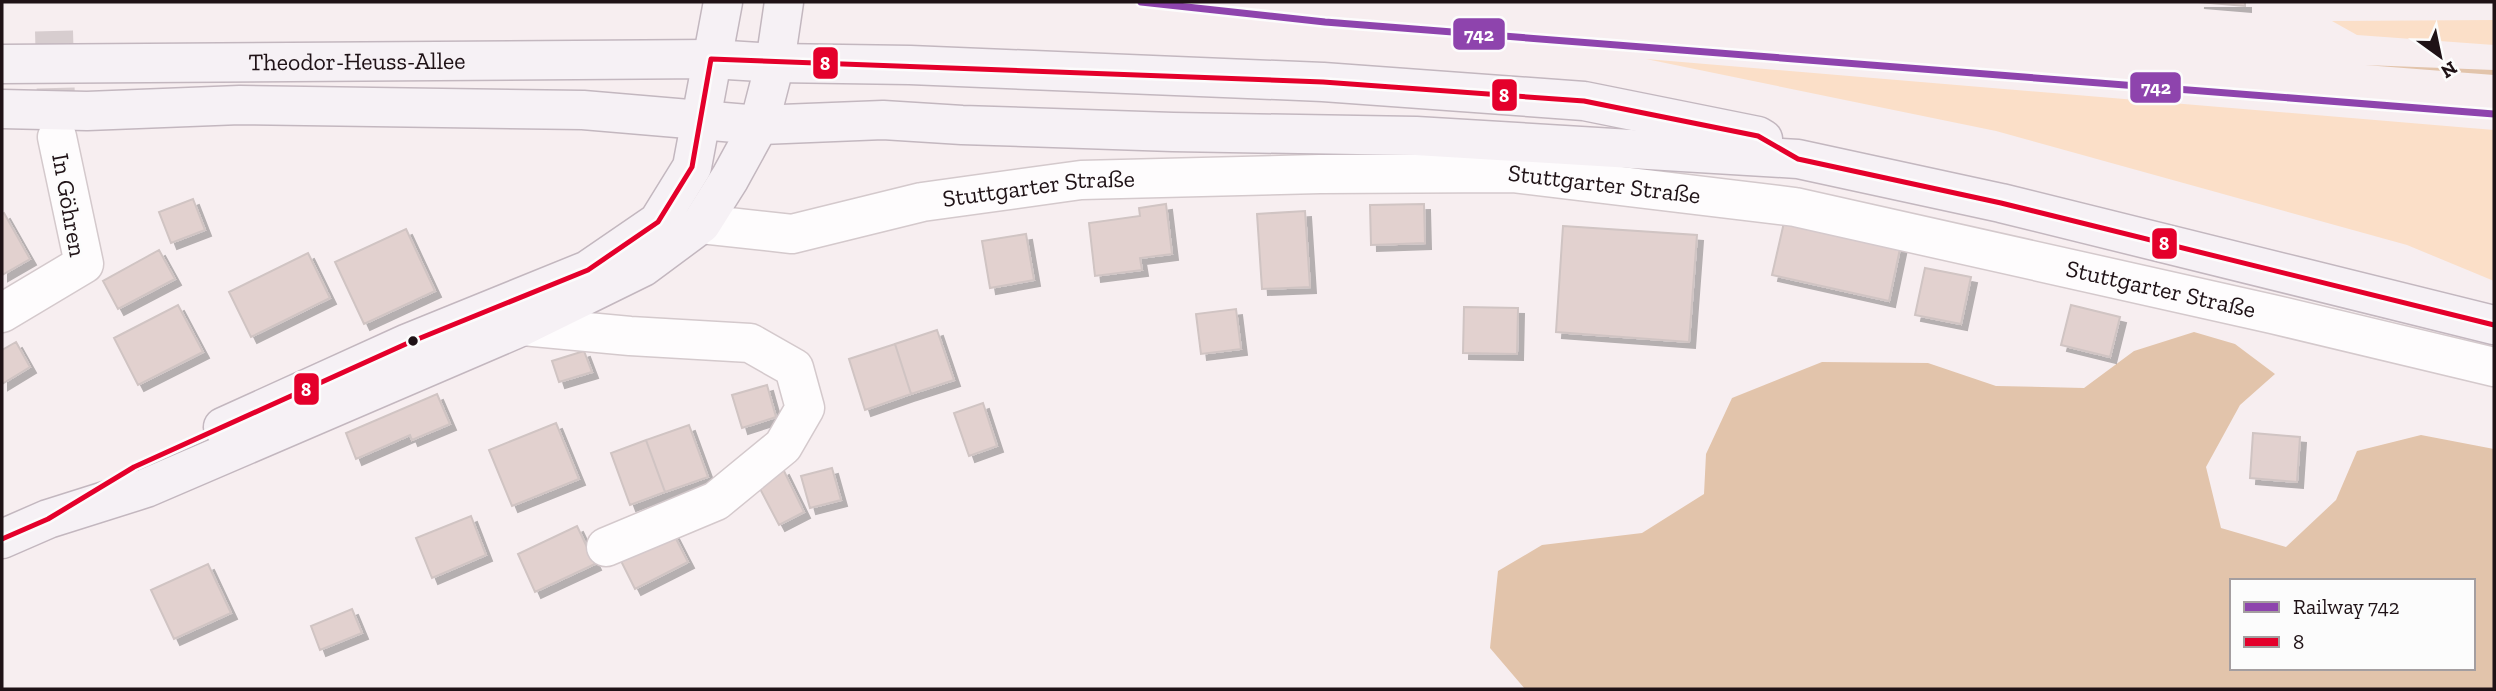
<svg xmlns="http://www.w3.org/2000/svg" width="2496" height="691" viewBox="0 0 2496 691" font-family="'Zilla Slab',serif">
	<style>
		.green { fill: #fbdfc8 }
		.forest { fill: #e2c4ab; fill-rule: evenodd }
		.building { fill: #e2d1cf; stroke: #d0c4c3; stroke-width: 2; filter: url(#shadow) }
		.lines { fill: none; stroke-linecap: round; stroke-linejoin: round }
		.minor-tunnel { stroke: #d7cdcf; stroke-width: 38; stroke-dasharray: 38 19; stroke-linecap: butt }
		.minor-casing { stroke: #d4c9cc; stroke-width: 41 }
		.major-casing { stroke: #c3b7bf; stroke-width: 41 }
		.minor { stroke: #fefcfd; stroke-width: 38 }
		.major { stroke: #f6f1f5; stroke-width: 38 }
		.bus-1-casing { stroke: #fcfcfc; stroke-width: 10 }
		.bus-1 { stroke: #e4002b; stroke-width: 5 }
		.rail-1-casing { stroke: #fcfcfc; stroke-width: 12 }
		.rail-1 { stroke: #8e44ad; stroke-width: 7 }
		.bus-dot { fill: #1f1216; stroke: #fcfcfc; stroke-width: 2.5 }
		.labels { text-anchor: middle; stroke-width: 5; stroke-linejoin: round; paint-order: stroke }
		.street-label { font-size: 24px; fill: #1f1216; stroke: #fcfcfc }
		.line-badge { stroke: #fcfcfc; stroke-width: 2.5 }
		.badge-label { font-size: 19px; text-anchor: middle; font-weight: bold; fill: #fff }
	</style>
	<defs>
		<filter id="shadow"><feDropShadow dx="6" dy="6" stdDeviation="0" flood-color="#0004"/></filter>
	</defs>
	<rect width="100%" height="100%" fill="#f7eef0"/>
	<path class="green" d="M2494,20V45L2357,35L2332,21Z
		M1646,59L2494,130V281L2407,245L1996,131Z"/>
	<path class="forest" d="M2365,65L2494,70V75Z
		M2194,332L2235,344L2275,374L2240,405L2206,467L2221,528L2286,547L2336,500L2357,451L2421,435L2494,449V689H1525L1490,648L1498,571L1542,545L1642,533L1704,494L1706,454L1732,398L1822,362L1928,363L1996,386L2084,388L2134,351ZM2232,581H2473V668H2232Z"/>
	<path class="building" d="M2198,2H2245V6Z
		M193,199L205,230L171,243L159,212Z
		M1166,204L1172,254L1140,258L1142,270L1095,276L1089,223L1140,216L1139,208Z
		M1424,204L1425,243L1371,245L1370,205Z
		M1305,211L1310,287L1262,289L1257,214Z
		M4,213L30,259L2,275V214Z
		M1785,218L1901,244L1889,301L1772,275Z
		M1563,226L1697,235L1689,342L1556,332Z
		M406,229L435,291L364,324L335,262Z
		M1026,234L1034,280L990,288L982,241Z
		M159,250L175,279L118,309L103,281Z
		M308,253L330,298L251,337L229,292Z
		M1925,268L1971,277L1961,324L1915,315Z
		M178,305L203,352L138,385L114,338Z
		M2071,305L2120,317L2110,357L2061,345Z
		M1464,307L1518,308L1517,354L1463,353Z
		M1236,309L1241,349L1201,354L1196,314Z
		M937,330L954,380L911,394L895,344Z
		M16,342L30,367L2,384V350Z
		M895,344L911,394L865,410L849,359Z
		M584,351L592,372L559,382L552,361Z
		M767,385L776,417L742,428L732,395Z
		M437,394L450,424L412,440L410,435L356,459L346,433Z
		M983,403L997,446L969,456L954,413Z
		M556,423L579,479L512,506L489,450Z
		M689,425L708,477L665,492L646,440Z
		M2253,433L2300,437L2297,482L2250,478Z
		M646,440L665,492L630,505L611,453Z
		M832,468L841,500L810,508L801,476Z
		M783,469L804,512L779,525L757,483Z
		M471,516L486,555L432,578L416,538Z
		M577,526L595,564L535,592L518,554Z
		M673,533L688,562L635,589L620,559Z
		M208,564L231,613L174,639L151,590Z
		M352,609L362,633L320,650L311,626Z"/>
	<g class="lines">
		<path class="minor-tunnel" d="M54,31L57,137"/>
		<defs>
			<g id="minor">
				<path id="s1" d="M701,224L792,234L922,202L1081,180L1320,174L1512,173L1795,207L2272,314L2494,367"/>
				<path d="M2,313L84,264L57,137"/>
				<path d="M523,326L630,336L750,343L794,368L805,408L783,446L716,501L606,547"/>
			</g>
			<g id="major">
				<path id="s2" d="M2,64L711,59L775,63L910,65L1323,82L1584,101L1758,136L1763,139"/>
				<path d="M2,109L87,111L240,105L583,110L759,125L883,120L962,125L1173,132L1416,136L1798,159L2001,203L2494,325"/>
				<path d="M223,427L408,343L588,270L658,222L692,167L723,2"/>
				<path d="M2,539L48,519L146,488L523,326L643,267L701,224L730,178L759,125L775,63L784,2"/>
			</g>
		</defs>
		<use href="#minor" class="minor-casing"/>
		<use href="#major" class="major-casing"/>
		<use href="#minor" class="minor"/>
		<use href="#major" class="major"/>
		<defs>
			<path id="bus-1" d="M2,539L48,519L134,467L408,343L588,270L658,222L692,167L711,59L1323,82L1584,101L1758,136L1798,159L2001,203L2494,325"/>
		</defs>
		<use href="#bus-1" class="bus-1-casing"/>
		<use href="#bus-1" class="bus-1"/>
		<defs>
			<path id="rail-1" d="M1141,2L1325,22L2494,114"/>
		</defs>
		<use href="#rail-1" class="rail-1-casing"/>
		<use href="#rail-1" class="rail-1"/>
	</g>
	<circle class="bus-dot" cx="413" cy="341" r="6"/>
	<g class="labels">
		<g class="street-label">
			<text dy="8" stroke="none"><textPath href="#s2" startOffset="355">Theodor-Heuss-Allee</textPath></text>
			<text dy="8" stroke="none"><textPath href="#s1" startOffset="910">Stuttgarter Straße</textPath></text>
			<text dy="8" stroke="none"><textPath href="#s1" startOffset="343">Stuttgarter Straße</textPath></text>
			<text transform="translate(69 205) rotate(80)" y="8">In Göhren</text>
			<text dy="8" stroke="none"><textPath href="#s1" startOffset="1477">Stuttgarter Straße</textPath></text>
		</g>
	</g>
	<g class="line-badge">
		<rect x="1452" y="17" width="54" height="34" rx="7" fill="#8e44ad"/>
		<rect x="812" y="46" width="27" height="34" rx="7" fill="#e4002b"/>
		<rect x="2129" y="71" width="53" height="33" rx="7" fill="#8e44ad"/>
		<rect x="1491" y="78" width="27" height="34" rx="7" fill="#e4002b"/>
		<rect x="2151" y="227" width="27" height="33" rx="7" fill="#e4002b"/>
		<rect x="293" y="372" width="27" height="34" rx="7" fill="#e4002b"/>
	</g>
	<g class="badge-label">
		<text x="1479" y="41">742</text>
		<text x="825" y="70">8</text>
		<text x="2156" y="94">742</text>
		<text x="1504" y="102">8</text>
		<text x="2164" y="250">8</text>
		<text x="306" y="396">8</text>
	</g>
	<rect width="2496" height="691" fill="none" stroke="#1f1216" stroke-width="7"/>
	<rect x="2230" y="579" width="245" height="91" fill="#fcfcfc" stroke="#a49ea0" stroke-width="2"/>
	<rect x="2244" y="602" width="35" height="10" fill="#8e44ad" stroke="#a49ea0" stroke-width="2"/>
	<text x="2293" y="614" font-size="21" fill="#1f1216">Railway 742</text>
	<rect x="2244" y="637" width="35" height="10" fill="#e4002b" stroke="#a49ea0" stroke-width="2"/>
	<text x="2293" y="649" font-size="21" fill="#1f1216">8</text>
	<g transform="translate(2440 56) rotate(147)" stroke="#fcfcfc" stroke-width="5" paint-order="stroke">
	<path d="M0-5L12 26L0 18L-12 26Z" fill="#1f1216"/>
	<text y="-10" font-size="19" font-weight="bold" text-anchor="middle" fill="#1f1216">N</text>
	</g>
</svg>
